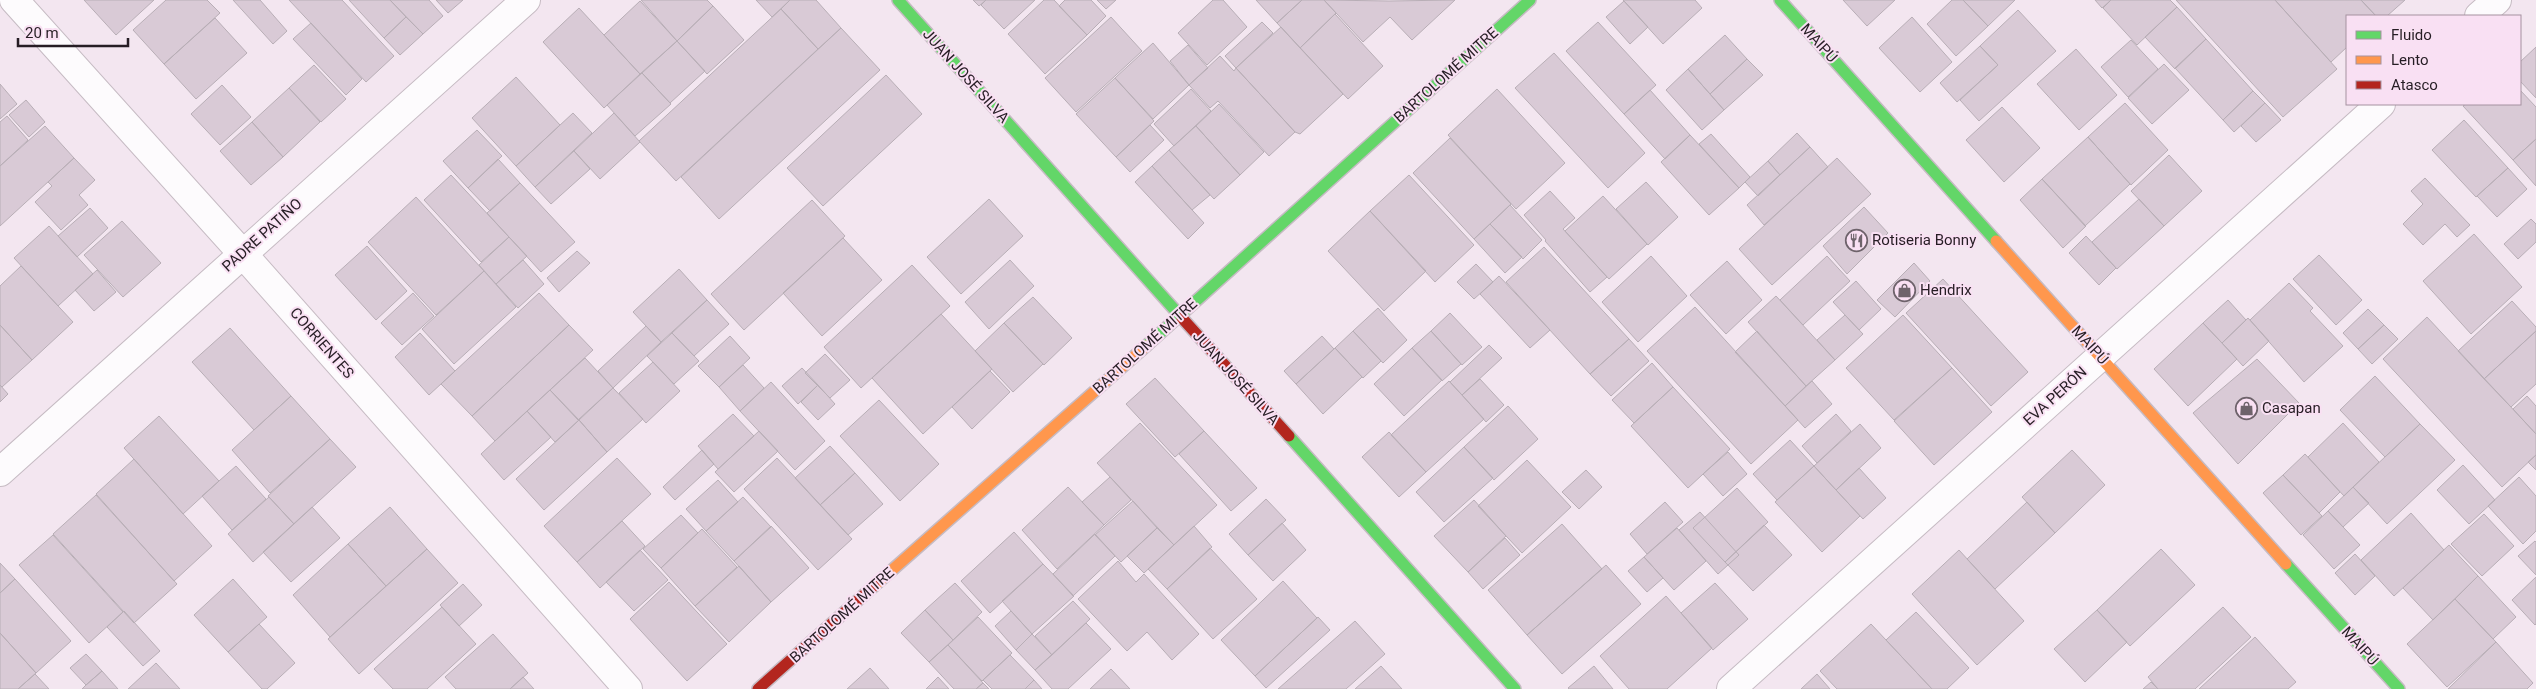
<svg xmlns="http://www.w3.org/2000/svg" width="2536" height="689" viewBox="0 0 2536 689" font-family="Roboto,sans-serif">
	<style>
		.building { fill: #d9cad6; stroke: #b8aeb6 }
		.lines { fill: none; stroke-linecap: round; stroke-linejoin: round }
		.street-casing { stroke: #c6bbc3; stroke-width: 30 }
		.fast-casing { stroke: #c6bbc3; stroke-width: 14 }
		.slow-casing { stroke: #c6bbc3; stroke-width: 14 }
		.jam-casing { stroke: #c6bbc3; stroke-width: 14 }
		.street { stroke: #fdfbfd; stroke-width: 28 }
		.fast { stroke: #63d668; stroke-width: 11 }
		.slow { stroke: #ff974d; stroke-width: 11 }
		.jam { stroke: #b3261e; stroke-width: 11 }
		.labels { text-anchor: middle; stroke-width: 4; stroke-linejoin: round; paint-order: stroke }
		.street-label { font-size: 15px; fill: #261d24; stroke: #f9e0f3 }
		.poi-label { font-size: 15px; fill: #261d24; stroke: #f9e0f3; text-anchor: start }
	</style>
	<rect width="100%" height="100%" fill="#f3e6f0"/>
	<path class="building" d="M84,0H154L116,35Z
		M166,0H207L220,13L164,64L133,30Z
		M233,0H260L287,31L273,44Z
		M289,0H342L394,56L366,82Z
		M349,0H390L406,17L384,38Z
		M390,0H429L443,16L423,34Z
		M436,0H463L448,13Z
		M641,0H707L713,6L677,41Z
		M756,0H790L772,17Z
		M790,0H816L841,28L818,49L781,9Z
		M973,0H986L979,6Z
		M986,0H1035L1004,29L981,5Z
		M1044,0H1054L1087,35L1045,74L1008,34Z
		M1065,0H1091L1106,16L1087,35L1059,6Z
		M1097,0H1116L1106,9Z
		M1213,0H1223L1247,27L1207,65L1178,33Z
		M1256,0H1302L1277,23Z
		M1302,0H1324L1336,13L1300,48L1277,23Z
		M1324,0L1389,1L1455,0L1412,40L1390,17L1363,42Z
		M1695,0L1702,8L1663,44L1623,0Z
		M1843,0H1895L1867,26Z
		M1952,0H1963L1988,26L1956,56L1927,24Z
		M1963,0H2015L1988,26Z
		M2095,0H2111L2102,8Z
		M2111,0H2170L2177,7L2137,45L2103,8Z
		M2176,0H2275L2337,69L2283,117Z
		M2275,0H2361L2376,16H2347V47L2331,62Z
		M2361,0H2405L2387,16H2376Z
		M640,1L677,41L640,74L604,35Z
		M1624,1L1648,27L1630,44L1606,17Z
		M713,6L744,40L707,74L677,41Z
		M2177,7L2206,39L2175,69L2145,37Z
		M579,8L640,74L604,108L543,42Z
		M781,9L818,49L676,181L639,141Z
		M2018,10L2056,51L1979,121L1960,100L1998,65L1980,46Z
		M1335,14L1383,66L1348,99L1300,48Z
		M406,17L423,34L400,55L384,38Z
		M1111,17L1142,51L1076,112L1045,78Z
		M1912,17L1952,62L1920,92L1879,48Z
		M215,18L247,53L196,99L164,64Z
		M1262,22L1273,33L1236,68L1225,56Z
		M1598,22L1656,85L1624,114L1566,51Z
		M311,23L362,79L346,95L293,39Z
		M1281,27L1343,94L1300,134L1295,132L1236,68Z
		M841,28L880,70L719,219L681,177Z
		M1725,35L1747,59L1710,94L1688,69Z
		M2206,39L2253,91L2223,120L2175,68Z
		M2131,40L2158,69L2128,97L2101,67Z
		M677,41L705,71L670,103L642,73Z
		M1153,43L1189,85L1153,119L1115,78Z
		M1188,45L1208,68L1189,85L1170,61Z
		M1980,46L1998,65L1957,102L1940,83Z
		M2536,47V98L2520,81V62Z
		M2076,49L2117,95L2079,130L2037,84Z
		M1554,53L1645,153L1608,188L1515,88Z
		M1220,56L1234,71L1236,68L1295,132L1269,156L1218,101L1210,108L1189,85Z
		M1747,59L1763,75L1724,110L1710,94Z
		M2164,64L2189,90L2152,124L2128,98Z
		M314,65L346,99L321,122L289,88Z
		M1688,69L1724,110L1702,130L1666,90Z
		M642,73L671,104L635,136L607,105Z
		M886,75L922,114L823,206L787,168Z
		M516,77L560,125L516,166L472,118Z
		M1115,78L1154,121L1116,157L1076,114Z
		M0,84L17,104L0,119Z
		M222,85L251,117L220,145L191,114Z
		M289,88L320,122L283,157L252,122Z
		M1191,89L1211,111L1174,146L1154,124Z
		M1497,89L1565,163L1516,209L1448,135Z
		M1650,90L1690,135L1665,159L1624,114Z
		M2520,90L2536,107V139L2513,160L2463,106L2466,104H2520Z
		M2253,91L2265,103L2234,132L2223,120Z
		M26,100L45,122L29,137L9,115Z
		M2125,103L2168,150L2131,185L2088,137Z
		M2265,103L2281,120L2256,142L2241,126Z
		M1219,104L1264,152L1240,175L1196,126Z
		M2002,107L2040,148L2004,182L1966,140Z
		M573,113L592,133L535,187L516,166Z
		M614,113L640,142L600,179L574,151Z
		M7,116L28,140L0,166V122Z
		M2464,120L2508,168L2476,197L2432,150Z
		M252,122L283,157L251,185L220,151Z
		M1150,125L1164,140L1130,172L1116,157Z
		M45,126L74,158L0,226V166Z
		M1196,126L1240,175L1214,199L1169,150Z
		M477,130L502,156L468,188L443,161Z
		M1797,133L1810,147L1780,175L1768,161Z
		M1711,134L1750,177L1739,188L1699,144Z
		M1690,135L1739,188L1709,215L1661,162Z
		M2088,137L2130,184L2085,226L2042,179Z
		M1450,138L1511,204L1474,239L1413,173Z
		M2536,139V186L2513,160Z
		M1810,147L1828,167L1764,225L1747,205Z
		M1169,150L1210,195L1192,210L1152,166Z
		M574,151L590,169L551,204L535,187Z
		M2169,155L2202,191L2164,226L2131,191Z
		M74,158L95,180L79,195L88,205L61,230L35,202L52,186L48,182Z
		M1837,158L1871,194L1772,285L1739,249Z
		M498,159L520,183L490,211L468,188Z
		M1768,161L1780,175L1758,196L1745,182Z
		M1152,166L1204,223L1188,239L1135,182Z
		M2508,168L2527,189L2497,217L2477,196Z
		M451,175L509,237L481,262L424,200Z
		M1409,175L1474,245L1435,282L1370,211Z
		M2425,178L2470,225L2457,237L2445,224L2423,245L2403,224L2423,204L2411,191Z
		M2042,179L2086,226L2063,248L2020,200Z
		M1646,182L1678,217L1648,245L1616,209Z
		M520,183L575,242L541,272L487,213Z
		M1550,191L1575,218L1563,229L1607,277L1590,292L1545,241L1546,240L1524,215Z
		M1603,196L1647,244L1609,279L1565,231Z
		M416,197L484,271L436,315L368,242Z
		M989,199L1023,236L961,294L927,257Z
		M2139,199L2164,226L2117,269L2092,242Z
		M812,200L845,236L744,330L711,294Z
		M1510,205L1542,240L1523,259L1490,224Z
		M1864,207L1888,233L1847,274L1823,246Z
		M90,208L108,228L77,257L58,236Z
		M1370,211L1426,271L1384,311L1328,251Z
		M2531,219L2536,224V242L2518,259L2504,244Z
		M122,221L161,263L123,297L84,255Z
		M1490,224L1522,257L1505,273L1474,239Z
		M49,226L93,274L58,306L14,258Z
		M2474,234L2522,287L2471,334L2423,281Z
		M2086,236L2116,268L2099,285L2069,253Z
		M509,237L527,256L496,284L479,265Z
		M843,238L882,280L822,336L783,293Z
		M367,246L407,291L376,320L335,275Z
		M1544,247L1629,339L1590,374L1506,282Z
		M577,251L590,263L559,292L547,278Z
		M2319,255L2362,300L2336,325L2293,279Z
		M1651,256L1687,296L1638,342L1602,302Z
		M1827,256L1850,281L1803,325L1780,300Z
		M523,260L544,284L518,308L496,284Z
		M1010,260L1034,286L989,329L965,302Z
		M1727,261L1762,300L1726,334L1690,295Z
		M1914,263L1930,281L1895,317L1877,300Z
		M1476,264L1493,282L1474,299L1457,282Z
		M912,265L950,306L861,388L824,347Z
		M21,266L73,322L32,360L0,325V286Z
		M679,269L707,300L661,342L633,312Z
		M97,270L116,292L94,311L75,290Z
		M484,271L516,307L454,364L422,329Z
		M1499,276L1550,330L1530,348L1480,294Z
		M1943,279L2028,372L1991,406L1906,313Z
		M1856,281L1881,309L1859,330L1833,302Z
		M2289,283L2313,308L2310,311L2343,346L2304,382L2250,320Z
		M413,293L434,316L402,345L381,323Z
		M539,293L569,325L472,416L441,384Z
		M1776,296L1835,360L1806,386L1748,322Z
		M1033,297L1072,338L1044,365L1004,323Z
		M707,300L729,324L694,356L672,333Z
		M2228,300L2246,320L2222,343L2203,323Z
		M2512,301L2536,327V331L2484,379L2458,351Z
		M1695,307L1798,420L1751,464L1647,351Z
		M1378,308L1407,340L1383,363L1353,331Z
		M2368,309L2384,325L2358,349L2343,333Z
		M1450,313L1482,347L1462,365L1431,331Z
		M941,314L992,369L923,434L872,378Z
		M1845,315L1863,334L1835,360L1817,340Z
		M1903,315L1952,368L1894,420L1846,368Z
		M2427,317L2536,434V455L2502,487L2383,359Z
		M2248,318L2269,341L2243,366L2222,343Z
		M1004,323L1043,364L1013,392L975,351Z
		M2203,323L2237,359L2188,406L2154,369Z
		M0,325L32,360L2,387L0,385Z
		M569,325L593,350L495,441L472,416Z
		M2384,325L2398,339L2372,364L2358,349Z
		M646,326L661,342L613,388L598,371Z
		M230,328L291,396L254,430L192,362Z
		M1353,331L1381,361L1363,378L1335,348Z
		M1431,331L1461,364L1442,381L1412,348Z
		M1757,331L1806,386L1785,406L1735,352Z
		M2536,331V384L2511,407L2484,379Z
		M420,333L455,371L429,395L395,357Z
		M672,333L699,361L674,384L647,356Z
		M730,336L750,358L719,387L698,366Z
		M1322,336L1334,349L1296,384L1284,371Z
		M1629,339L1649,361L1611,396L1590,374Z
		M1489,345L1502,358L1462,395L1450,382Z
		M1335,348L1362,377L1323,414L1296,384Z
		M1412,348L1442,380L1404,416L1374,384Z
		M825,354L850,380L830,398L805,373Z
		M585,358L613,388L578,420L550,390Z
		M2257,359L2299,403L2238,464L2193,413Z
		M653,362L680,391L646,423L619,393Z
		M1652,363L1673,387L1634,423L1612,400Z
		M743,365L764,388L740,411L719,387Z
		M802,368L818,385L798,404L782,386Z
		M1952,368L1992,412L1934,465L1894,421Z
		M990,371L1010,392L972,429L952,407Z
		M2375,376L2420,424L2385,457L2340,410Z
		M1155,378L1204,431L1175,457L1126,404Z
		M1480,379L1504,405L1486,422L1462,395Z
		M1449,381L1484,419L1426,472L1391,435Z
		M1812,381L1832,404L1805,428L1785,406Z
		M771,382L825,441L795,470L740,411Z
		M0,385L8,394L0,402Z
		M818,385L835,404L818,420L801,402Z
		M1673,387L1730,449L1688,488L1631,426Z
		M613,388L643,419L607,452L579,420Z
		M550,390L579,420L555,442L527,411Z
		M291,396L330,439L270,493L232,450Z
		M2527,396L2536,406V434L2513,409Z
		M879,400L939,464L900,501L840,436Z
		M1508,406L1538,439L1494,480L1464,447Z
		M527,411L551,437L504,480L481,454Z
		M733,414L754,436L718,469L698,446Z
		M1836,414L1851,431L1817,463L1802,446Z
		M159,416L219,481L183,514L124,448Z
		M579,420L607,452L544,510L516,479Z
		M1140,423L1217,505L1174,545L1097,463Z
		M2343,423L2379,462L2344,496L2308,457Z
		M1860,424L1881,448L1836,490L1814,466Z
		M2420,424L2455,460L2387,524L2353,487Z
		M759,431L778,451L734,492L715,472Z
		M1204,431L1257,488L1231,511L1179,454Z
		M1389,432L1426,472L1399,497L1362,457Z
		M330,439L356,467L294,524L268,496Z
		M1790,440L1814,466L1777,500L1753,474Z
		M830,446L855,473L820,505L795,478Z
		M1464,447L1493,478L1444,522L1416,492Z
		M702,450L714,464L675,500L663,487Z
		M2072,450L2105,485L2055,533L2022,497Z
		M1728,452L1747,474L1723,496L1703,474Z
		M2305,454L2340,492L2319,513L2283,475Z
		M2536,455V470L2528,462Z
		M617,458L651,494L577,562L544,526Z
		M777,458L852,539L818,570L744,489Z
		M134,459L212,546L174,581L96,494Z
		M1527,460L1571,507L1522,553L1478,506Z
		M2463,465L2495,500L2469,524L2437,490Z
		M236,466L266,499L232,530L202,496Z
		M1814,466L1860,516L1822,552L1775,502Z
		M1859,468L1886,498L1863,519L1836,490Z
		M1586,470L1602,487L1579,509L1562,492Z
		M855,473L883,504L848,535L820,505Z
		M2283,475L2322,516L2301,535L2263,493Z
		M1110,477L1131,500L1104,525L1082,502Z
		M2519,477L2536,496V531L2523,544L2488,506Z
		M718,480L738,502L706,531L686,509Z
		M1068,487L1104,525L1057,569L1022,530Z
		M2353,487L2369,503L2343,527L2328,511Z
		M1737,488L1768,522L1725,562L1693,528Z
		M96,495L177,584L134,623L53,534Z
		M269,497L294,524L253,562L228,534Z
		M743,497L771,527L734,561L706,531Z
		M1266,499L1286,520L1248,555L1229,534Z
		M1474,500L1506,536L1468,572L1434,536Z
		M1133,501L1157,528L1121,562L1095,535Z
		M1665,502L1683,522L1647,554L1630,534Z
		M2027,502L2055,533L1995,589L1967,559Z
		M312,507L340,538L291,582L263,552Z
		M390,507L427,549L386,586L348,544Z
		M2328,511L2360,545L2334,569L2303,535Z
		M1700,512L1739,555L1718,574L1679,530Z
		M2411,513L2444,550L2394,596L2361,560Z
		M2484,514L2514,546L2482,576L2451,544Z
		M681,515L698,533L661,568L643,549Z
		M622,521L645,546L600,588L577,562Z
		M1282,523L1306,550L1273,581L1248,555Z
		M1562,524L1602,569L1527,635L1488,590Z
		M1764,525L1792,555L1753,591L1725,562Z
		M771,526L809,568L771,602L734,561Z
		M1194,526L1212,547L1167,589L1148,569Z
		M1157,528L1174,545L1144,573L1127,556Z
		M1677,528L1706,561L1674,590L1644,557Z
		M702,529L737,567L695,606L661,568Z
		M1014,532L1043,564L990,613L961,581Z
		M1095,534L1115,556L1073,596L1053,574Z
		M53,535L123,612L89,643L19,565Z
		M1505,538L1520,555L1483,589L1468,572Z
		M2535,541L2536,542V575L2518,556Z
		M348,544L386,586L330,637L293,595Z
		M2449,545L2478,576L2433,620L2403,588Z
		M1210,548L1257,599L1213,639L1167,589Z
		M427,549L458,583L359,674L328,639Z
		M2161,549L2195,585L2130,646L2097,610Z
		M640,550L668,580L634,611L606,582Z
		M1959,550L2024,621L1977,665L1912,594Z
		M2355,554L2375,576L2355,595L2335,573Z
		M1644,557L1663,578L1647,592L1628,571Z
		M1118,561L1136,582L1144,574L1199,634L1172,660L1147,632L1127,651L1078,599Z
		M0,563L15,579L0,593Z
		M1043,564L1074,596L1032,634L1002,601Z
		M1606,565L1641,604L1562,674L1527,635Z
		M739,566L771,602L729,642L695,606Z
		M2478,576L2516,617L2493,639L2455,599Z
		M2536,577V624L2535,625L2512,600Z
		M15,579L71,641L36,673L0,633V593Z
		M233,579L267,617L228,652L194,615Z
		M1283,581L1317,618L1255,676L1221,640Z
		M669,582L727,644L687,681L630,619Z
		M955,583L982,612L953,640L925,610Z
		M1715,583L1748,619L1713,650L1681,613Z
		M463,584L482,605L459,626L440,605Z
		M1666,596L1712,648L1667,689H1629L1600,656Z
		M2455,599L2496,642L2447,687L2407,644Z
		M1073,601L1090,619L1052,655L1035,636Z
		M442,607L476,644L427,689H393L374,669Z
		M2223,607L2251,637L2195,689H2158L2148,677Z
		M925,610L953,640L929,662L901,633Z
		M2097,610L2127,642L2085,682L2054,649Z
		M124,611L160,651L143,666L107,627Z
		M1011,611L1032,634L1016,650L995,626Z
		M1916,612L1969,668L1947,689H1932L1886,640Z
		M978,617L1012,653L982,681L948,645Z
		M1318,617L1330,630L1266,688L1255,676Z
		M1355,621L1385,654L1346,689H1278Z
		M1086,623L1111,649L1068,689H1052L1035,670Z
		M259,624L295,663L267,689H262L228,652Z
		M1871,624L1886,640L1932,689H1837L1820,671Z
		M0,633L36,673L18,689H0Z
		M493,634L528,673L510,689H456L445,677Z
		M1032,634L1052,655L1035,670L1016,650Z
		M2255,637L2296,682L2288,689H2199Z
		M2496,642L2533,683L2527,689H2448Z
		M948,645L983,683L976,689H954L929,662Z
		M86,654L102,671L86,685L70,668Z
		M1010,655L1034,680L1025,689H992L983,680Z
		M156,663L180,689H128Z
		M1381,666L1402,689H1355Z
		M1594,666L1613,689H1569L1568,688Z
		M870,668L889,689H847Z
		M1111,669L1130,689H1090Z
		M102,671L118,689H82L86,685Z
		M35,674L49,689H18Z
		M1817,674L1830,689H1801Z
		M523,677L534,689H510Z
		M938,677L949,689H926Z
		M1034,680L1042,689H1025Z
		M2151,682L2158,689H2143Z
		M983,683L989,689H976Z"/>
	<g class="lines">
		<defs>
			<path id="street" d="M14,0L242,253L628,689
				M2479,16L2497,0
				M0,472L526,0
				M1731,689L2381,104"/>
			<path id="fast" d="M898,0L1182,318
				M1780,0L1996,241
				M1146,346L1530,0
				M1289,436L1515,689
				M2286,564L2399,689"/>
			<path id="slow" d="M1996,241L2286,564
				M874,586L1146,346"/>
			<path id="jam" d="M1182,318L1289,436
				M758,689L874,586"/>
		</defs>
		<use href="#street" class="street-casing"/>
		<use href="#fast" class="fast-casing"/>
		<use href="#slow" class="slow-casing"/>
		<use href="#jam" class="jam-casing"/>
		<use href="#street" class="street"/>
		<use href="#fast" class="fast"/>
		<use href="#slow" class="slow"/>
		<use href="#jam" class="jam"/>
	</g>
	<defs>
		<symbol id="restaurant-ring" viewBox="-11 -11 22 22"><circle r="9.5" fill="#f9e0f3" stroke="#6e636b" stroke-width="1.5"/><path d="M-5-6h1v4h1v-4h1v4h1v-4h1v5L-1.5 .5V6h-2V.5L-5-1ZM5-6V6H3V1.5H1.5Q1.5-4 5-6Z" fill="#6e636b"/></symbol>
		<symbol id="shop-ring" viewBox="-11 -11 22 22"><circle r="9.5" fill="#f9e0f3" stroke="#6e636b" stroke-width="1.5"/><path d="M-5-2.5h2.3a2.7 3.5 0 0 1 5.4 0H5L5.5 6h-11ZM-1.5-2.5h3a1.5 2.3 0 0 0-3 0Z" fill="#6e636b"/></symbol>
	</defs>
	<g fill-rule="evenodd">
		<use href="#restaurant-ring" x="1844" y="228" width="25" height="25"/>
		<use href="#shop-ring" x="1892" y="278" width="25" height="25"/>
		<use href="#shop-ring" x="2234" y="396" width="25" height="25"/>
	</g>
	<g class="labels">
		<g class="street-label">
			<text transform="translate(1819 43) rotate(48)" y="5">MAIPÚ</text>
			<text transform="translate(1446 75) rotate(-42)" y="5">BARTOLOMÉ MITRE</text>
			<text transform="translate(966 76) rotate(48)" y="5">JUAN JOSÉ SILVA</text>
			<text transform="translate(262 235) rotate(-42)" y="5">PADRE PATIÑO</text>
			<text transform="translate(322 343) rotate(49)" y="5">CORRIENTES</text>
			<text transform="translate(2090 345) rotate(48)" y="5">MAIPÚ</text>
			<text transform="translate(1145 346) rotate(-42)" y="5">BARTOLOMÉ MITRE</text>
			<text transform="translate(1236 378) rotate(48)" y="5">JUAN JOSÉ SILVA</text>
			<text transform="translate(2055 396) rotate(-42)" y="5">EVA PERÓN</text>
			<text transform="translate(842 615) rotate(-42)" y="5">BARTOLOMÉ MITRE</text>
			<text transform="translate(2360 646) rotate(48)" y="5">MAIPÚ</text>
		</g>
		<g class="poi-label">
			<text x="1872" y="245">Rotiseria Bonny</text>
			<text x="1920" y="295">Hendrix</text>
			<text x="2262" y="413">Casapan</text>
		</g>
	</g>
	<rect x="2346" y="15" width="175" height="90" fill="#f9e0f3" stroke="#a592a0"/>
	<rect x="2356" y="31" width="25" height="8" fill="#63d668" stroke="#a592a0"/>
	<text x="2391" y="40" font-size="15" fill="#261d24">Fluido</text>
	<rect x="2356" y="56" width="25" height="8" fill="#ff974d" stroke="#a592a0"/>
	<text x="2391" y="65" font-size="15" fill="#261d24">Lento</text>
	<rect x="2356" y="81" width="25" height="8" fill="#b3261e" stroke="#a592a0"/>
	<text x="2391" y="90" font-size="15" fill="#261d24">Atasco</text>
	<path d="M18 38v8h110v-8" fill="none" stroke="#261d24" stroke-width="2.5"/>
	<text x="25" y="38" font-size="15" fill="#261d24" stroke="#f9e0f3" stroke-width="4" paint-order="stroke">20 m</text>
</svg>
